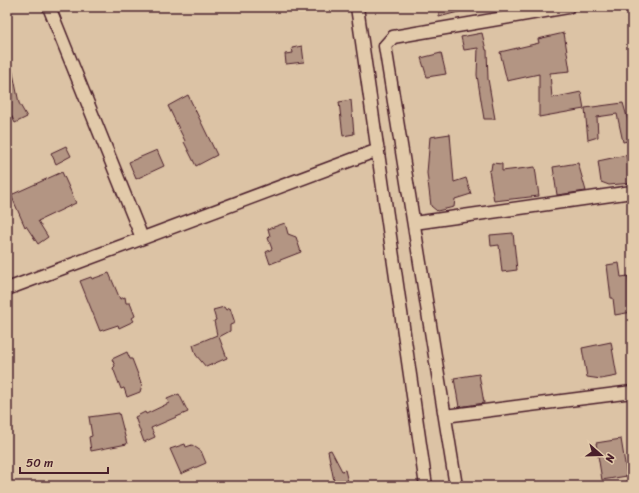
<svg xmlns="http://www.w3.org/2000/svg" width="639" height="493" viewBox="0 0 639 493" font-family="Sriracha,sans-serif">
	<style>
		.building { fill: #b39583; stroke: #4a1f2b }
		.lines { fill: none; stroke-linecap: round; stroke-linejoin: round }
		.minor-casing { stroke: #4a1f2b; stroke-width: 15 }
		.minor { stroke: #e2caaa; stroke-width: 12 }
	</style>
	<rect width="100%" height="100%" fill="#dcc3a5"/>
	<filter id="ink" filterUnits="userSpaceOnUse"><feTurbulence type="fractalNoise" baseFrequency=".025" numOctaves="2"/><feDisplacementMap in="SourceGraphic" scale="8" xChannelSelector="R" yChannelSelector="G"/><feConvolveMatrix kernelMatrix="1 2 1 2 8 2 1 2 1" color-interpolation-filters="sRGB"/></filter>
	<g filter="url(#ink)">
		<path class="building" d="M439,7H466V10L439,17Z
			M482,33L486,50H487L488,79L495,119H484L477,75L478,48L464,50L461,37Z
			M564,33L570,71L550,73L552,98L581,92L584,109L539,117V74L507,81L500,52L539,43L538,39Z
			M302,46L304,62L286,64L285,54L293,53L292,48Z
			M441,53L446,74L427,77L421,58Z
			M11,63L19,103L27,117L15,123L7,107V64Z
			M188,95L217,155L196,166L184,142L185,141L168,106Z
			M351,100L354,134L343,136L339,102Z
			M623,103L632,134V140L623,142L617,114L597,117L598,137L588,140L585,108Z
			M450,134L454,182L466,178L471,194L455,199L454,207L437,211L431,206L427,173L430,137Z
			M66,146L71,156L56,164L51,153Z
			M157,150L164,166L136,179L129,162Z
			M626,155L632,176V183L609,185L601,182L598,161Z
			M492,163L502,164V171L535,167L539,196L494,201L489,171L491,170Z
			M578,163L586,191L557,195L553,167Z
			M62,172L76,203L38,221L48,237L38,244L26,226L25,227L11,195Z
			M285,223L288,234L296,237L301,252L270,264L266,252L272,249L268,238L270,236L268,229Z
			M513,233L517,270L502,272L499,245L491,246L490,235Z
			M619,263L621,277L628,276L632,298V312L615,315L613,298H611L607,265Z
			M109,273L120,299L125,297L126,303H130L135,316L132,318L134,321L119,328L118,325L100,331L80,281L91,277L92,279Z
			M224,307L226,310L230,308L235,323L230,325V331L219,337L227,358L206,367L196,355L193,345L217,335L214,321L216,320L213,310Z
			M611,342L617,376L601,379L587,377L582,348Z
			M127,352L130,359H132L142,385L140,392L127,397L124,388L121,389L113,368L115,366L112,359Z
			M479,374L484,403L459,407L454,378Z
			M179,394L188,412L151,428L155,437L144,442L135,417L145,412L146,414L169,403L167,399Z
			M119,413L127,444L91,451L89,437L92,436L89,417Z
			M621,439L627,476L602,480L596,443Z
			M185,444L186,447L192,445L201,451L206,463L181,474L170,449Z
			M331,450L342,471L345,470L349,486H335L328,451Z"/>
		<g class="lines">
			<defs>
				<path id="minor" d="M49,7L142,238
					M357,7L426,486
					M414,223L632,192
					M7,289L378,150
					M445,416L632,392
					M456,486L385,46L393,37L568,7"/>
			</defs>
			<use href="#minor" class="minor-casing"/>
			<use href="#minor" class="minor"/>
		</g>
	</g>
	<rect width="639" height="493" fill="none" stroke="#e2caaa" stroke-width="24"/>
	<rect x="12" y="12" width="615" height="469" fill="none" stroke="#4a1f2b" stroke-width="1.5" filter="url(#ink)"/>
	<g transform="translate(601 455) rotate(110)" stroke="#e2caaa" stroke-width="3" paint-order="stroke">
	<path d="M0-3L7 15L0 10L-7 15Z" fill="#4a1f2b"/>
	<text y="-6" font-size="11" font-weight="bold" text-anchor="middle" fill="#4a1f2b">N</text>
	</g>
	<path d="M20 467v6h88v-6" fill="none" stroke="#4a1f2b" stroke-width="2"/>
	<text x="26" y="467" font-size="12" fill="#4a1f2b" stroke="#e2caaa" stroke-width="3" paint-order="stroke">50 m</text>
</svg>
